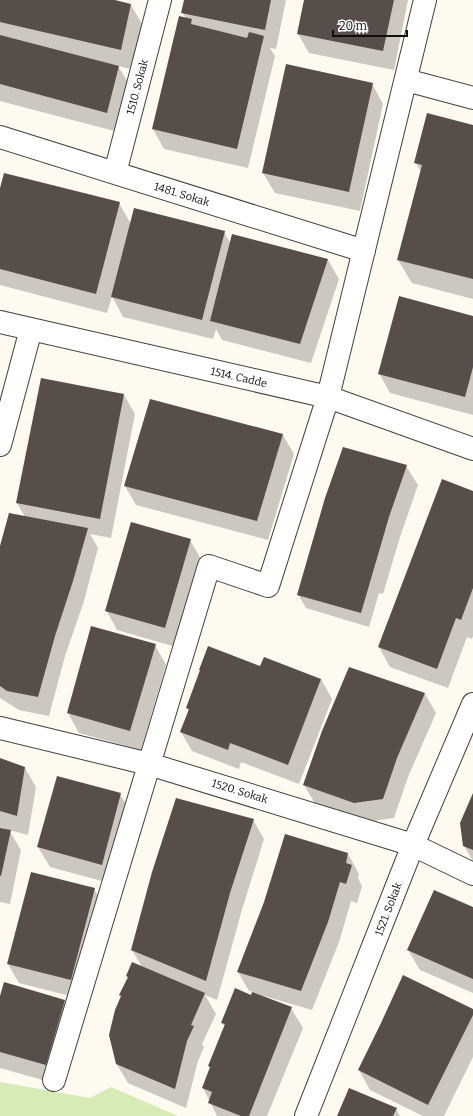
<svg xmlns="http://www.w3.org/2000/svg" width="473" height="1116" viewBox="0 0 473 1116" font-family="Bitter,serif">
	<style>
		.green { fill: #d7ebb7 }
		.shadow { fill: #0003 }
		.building { fill: #574e4a }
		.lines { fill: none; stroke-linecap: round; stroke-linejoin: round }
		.street-casing { stroke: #414141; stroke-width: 24 }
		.street { stroke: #fff; stroke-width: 22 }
		.labels { text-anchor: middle; stroke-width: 4; stroke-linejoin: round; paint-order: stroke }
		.street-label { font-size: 11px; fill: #0e0e0e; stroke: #fff }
	</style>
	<rect width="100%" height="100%" fill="#fffaef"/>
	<path class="green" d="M0,1082L90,1098L111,1087L178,1116H0Z"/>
	<path class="shadow" d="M0,0H111L131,5L142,24L131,69L118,66L130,86L118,132L0,101Z
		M185,0H286L276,49L270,48L275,56L248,168L164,149L153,129L179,17L186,18L182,12Z
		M305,0H408L394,70L309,53L298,34Z
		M372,84L383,104L360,211L275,193L263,173Z
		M473,126V299L412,283L398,260L421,172L416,163Z
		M0,192L119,203L131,224L224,232L231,244L233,235L328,260L339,279L311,363L222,340L216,329L213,339L123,317L112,296L107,313L0,285Z
		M473,317V415L390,393L379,373Z
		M124,395L135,414L111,538L90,534L98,548L84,601L65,656L49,716L19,710L0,698V551L25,517L17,503Z
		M283,435L294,454L268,540L136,505L125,486Z
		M406,466L418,485L400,537L383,594L379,593L369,627L306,608L298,594Z
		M473,492V636L472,639L467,637L448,688L390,667L379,647Z
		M190,540L201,559L176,647L117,630L106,610Z
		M155,645L166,665L141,750L79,733L68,713Z
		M260,668L321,679L332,699L299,784L241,762L239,769L192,751L181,732L189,711L187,708L201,671L200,670Z
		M425,694L436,713L408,777L394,818L366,822L316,805L304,785Z
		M0,759L25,768L36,787L28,835L9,830L21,850L10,904L0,902Z
		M120,794L132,814L113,884L50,867L38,847Z
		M473,796V861L464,846Z
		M253,820L264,839L241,913L217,1000L205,995L216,1014L202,1044L204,1047L198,1061L186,1108L128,1083L116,1063L122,998L121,995L128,978L127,976L142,967L132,950Z
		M348,854L359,874L358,878L362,886L357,903L351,901L339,942L312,1010L264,996L263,997L291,1008L303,1028L267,1116H217L203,1088L211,1069L209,1066L225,1027L222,1023L252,996L253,992L249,991L238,972Z
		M94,889L106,909L82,999L19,983L8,964Z
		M473,908V993L420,970L408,950Z
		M0,999L64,1001L76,1020L57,1084L0,1068Z
		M473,1010V1057L444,1116H423L370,1090L359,1070L382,1023Z
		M396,1109L400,1116H338Z"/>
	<path class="building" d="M0,0H115L131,4L121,50L0,22Z
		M184,0H271L265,30L181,13Z
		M304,0H394L383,51L297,34Z
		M179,16L192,19L191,24L247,38L249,32L264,36L237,149L152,129Z
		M0,35L119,66L107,113L0,84Z
		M286,64L373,83L349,192L262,173Z
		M427,113L473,125V279L397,260L422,165L414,163Z
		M4,173L120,202L96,294L0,269V188Z
		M134,208L225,231L202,320L111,297Z
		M232,234L328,259L300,344L210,321Z
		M399,296L473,316V367L465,397L378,374Z
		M41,378L124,394L100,519L16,503Z
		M150,399L283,434L257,521L124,486Z
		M343,447L407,465L389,517L361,613L297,595L325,498Z
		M442,479L473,491V588L461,620L456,618L437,669L378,647Z
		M9,513L88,528L73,581L55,636L38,697L7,691L0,686V546Z
		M131,522L191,539L165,628L105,611Z
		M91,626L156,644L130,731L67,713Z
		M208,646L260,666L264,657L321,679L288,765L230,743L228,750L180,732L189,709L186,708L200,670H199Z
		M349,667L425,693L397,758L383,799L354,803L303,785L322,731Z
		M0,758L25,767L17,816L0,811Z
		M57,776L121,793L102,865L37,847Z
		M473,793V850L463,846L460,823Z
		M176,798L254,819L230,893L206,981L131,950L152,872Z
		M0,828L11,830L1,876H0Z
		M285,834L348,853L346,863L352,865L346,884L340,882L328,922L301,991L237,972L264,902Z
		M31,872L95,888L71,980L7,964Z
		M434,890L473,907V979L407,950Z
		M132,962L205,993L191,1025L194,1026L187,1041L175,1089L116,1064L109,1035L115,1010L121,996L119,995L128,977L126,976Z
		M403,975L473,1009V1015L428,1105L358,1070L381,1023Z
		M4,982L65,1000L46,1065L0,1052V996Z
		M235,988L251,995L252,992L292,1007L249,1116H241L208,1103L212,1092L202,1088L210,1067L208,1066L225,1024L221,1023Z
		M349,1088L397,1108L393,1116H337Z"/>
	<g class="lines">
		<defs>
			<path id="street" d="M406,80L473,98
				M0,137L364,251
				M115,173L160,0
				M0,322L328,397L473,449
				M0,445L31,329
				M0,728L149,764L413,845L473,874
				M54,1080L209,566L268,586L328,397L425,0
				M306,1116L413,845L473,704"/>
		</defs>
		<use href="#street" class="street-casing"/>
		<use href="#street" class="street"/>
	</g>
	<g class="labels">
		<g class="street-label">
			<text transform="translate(137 87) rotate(-75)" y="4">1510. Sokak</text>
			<text transform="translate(182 194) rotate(17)" y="4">1481. Sokak</text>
			<text transform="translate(239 377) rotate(13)" y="4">1514. Cadde</text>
			<text transform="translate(240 791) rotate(17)" y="4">1520. Sokak</text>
			<text transform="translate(388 909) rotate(-69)" y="4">1521. Sokak</text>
		</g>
	</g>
	<path d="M333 30v6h74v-6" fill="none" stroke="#0e0e0e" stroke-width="2"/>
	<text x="339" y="30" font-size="12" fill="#0e0e0e" stroke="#ffffff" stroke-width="3" paint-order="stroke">20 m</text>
</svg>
